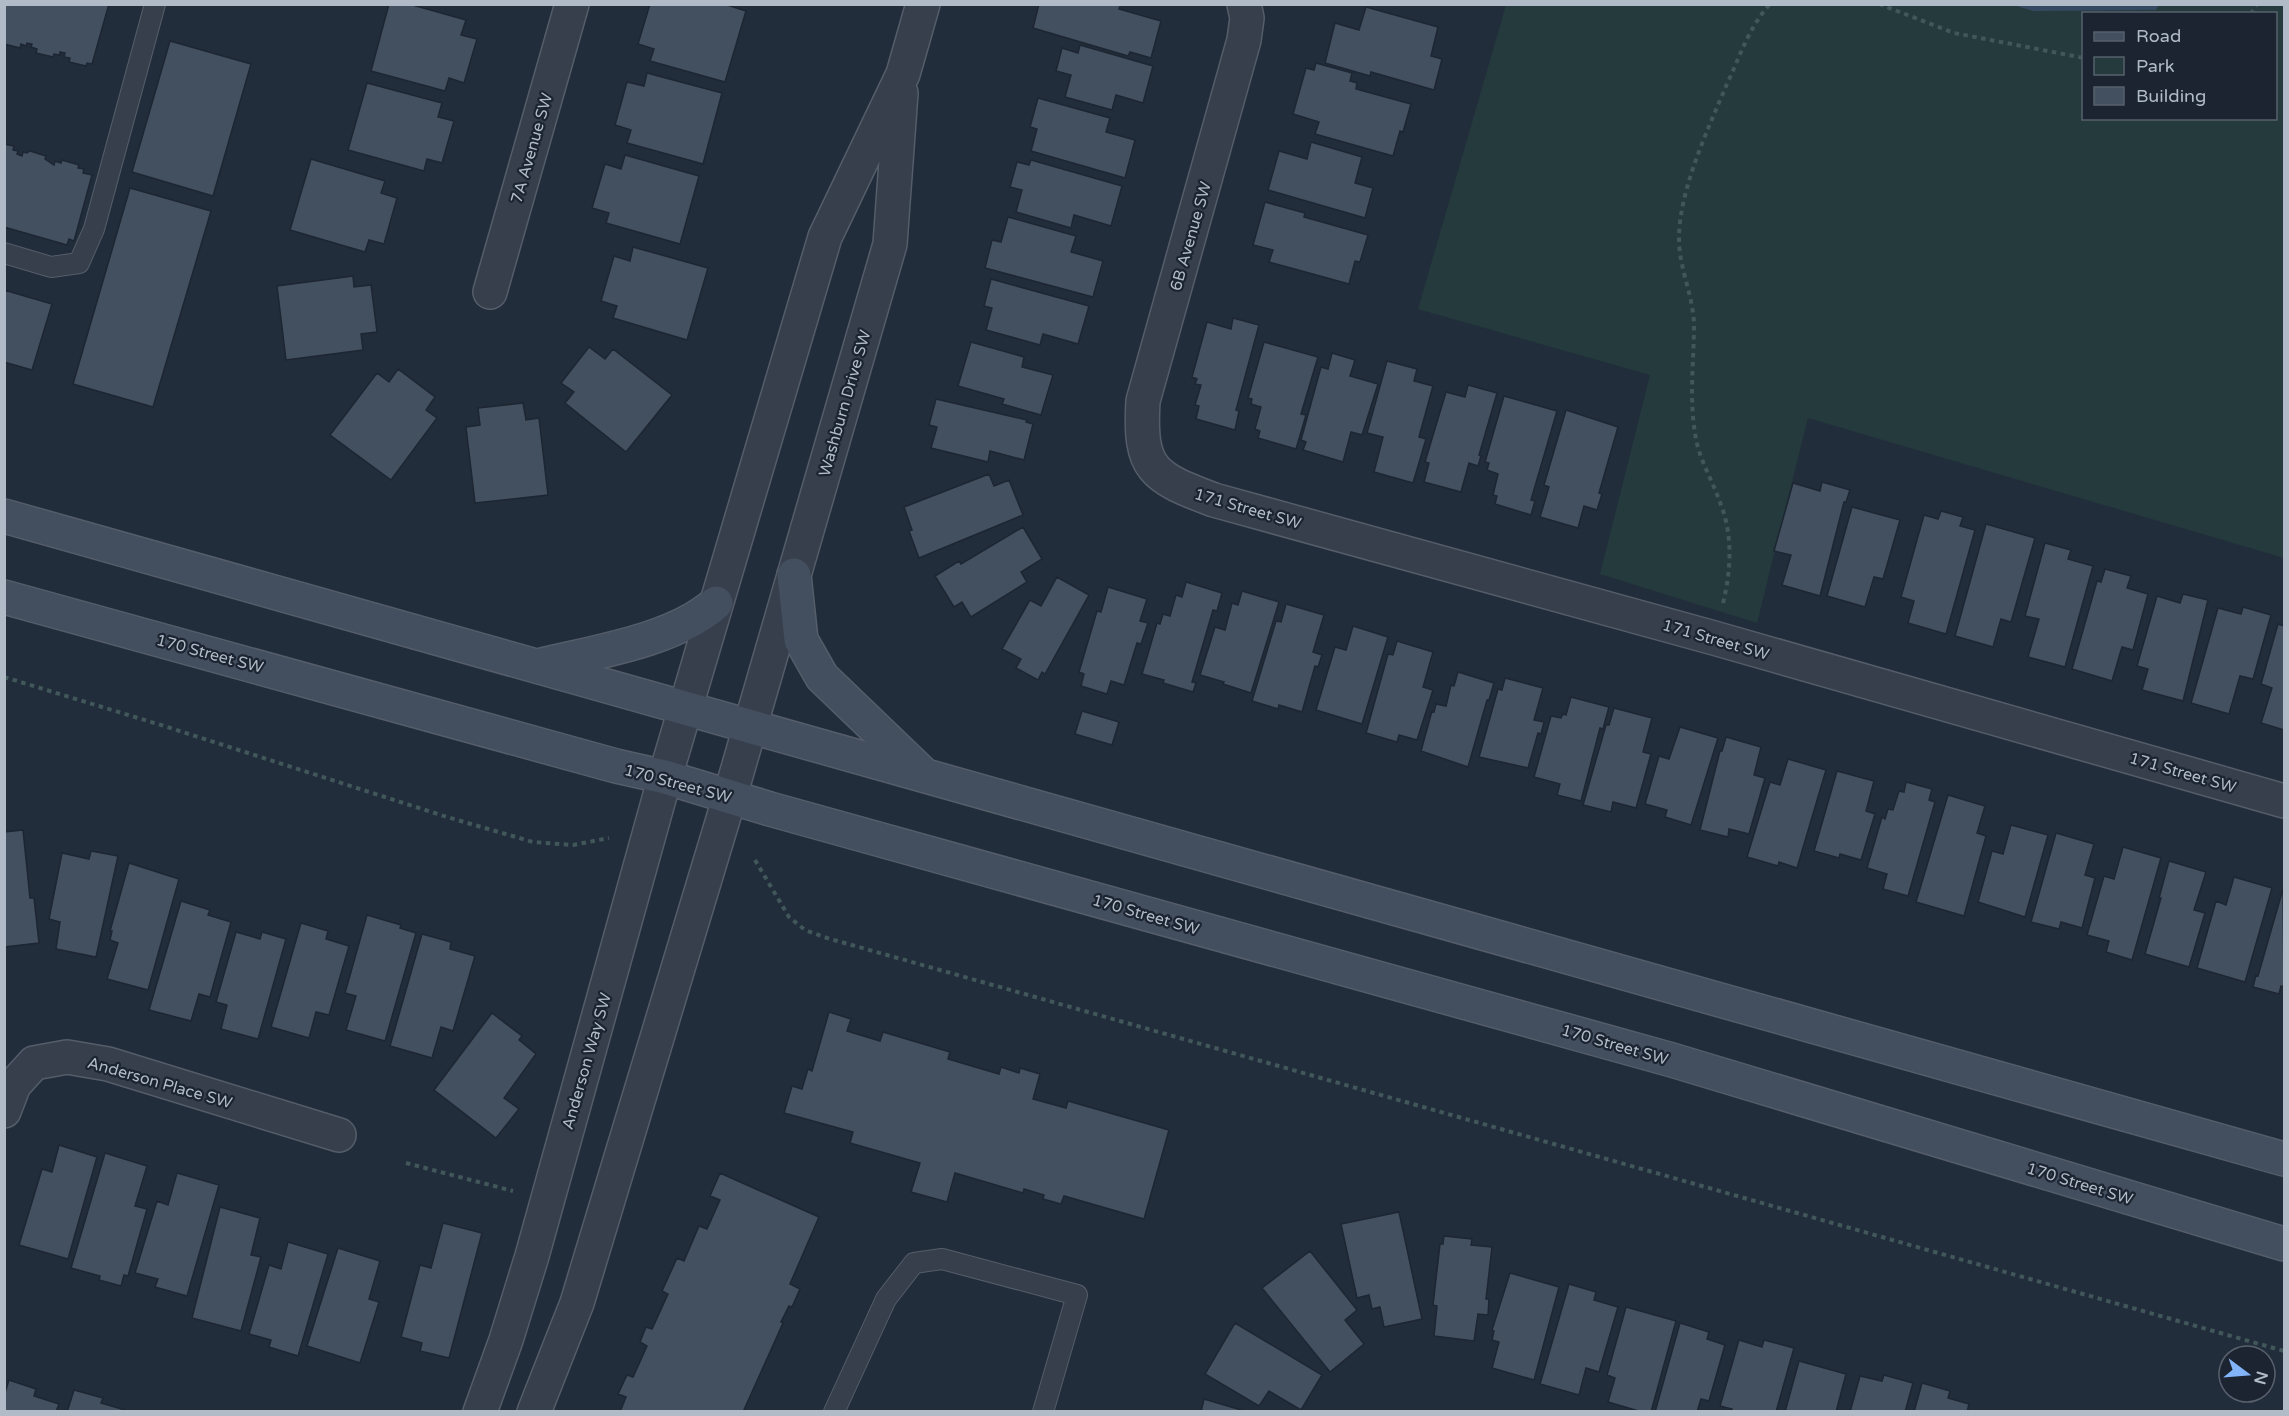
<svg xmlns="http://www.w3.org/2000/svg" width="2289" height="1416" viewBox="0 0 2289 1416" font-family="'Varela Round',sans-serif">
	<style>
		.green { fill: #243a3c; fill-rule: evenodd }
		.water { fill: #354963 }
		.building { fill: #435060; stroke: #1d2632; stroke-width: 1.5 }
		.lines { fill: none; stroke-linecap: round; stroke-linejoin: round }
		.service-casing { stroke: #545d69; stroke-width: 22 }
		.minor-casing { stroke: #545d69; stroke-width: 36 }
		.tertiary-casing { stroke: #545d69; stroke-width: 36 }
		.secondary-casing { stroke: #545d69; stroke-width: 36 }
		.path { stroke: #41575a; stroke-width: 4; stroke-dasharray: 4.5 4.5; stroke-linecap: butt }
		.service { stroke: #363f4b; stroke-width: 20 }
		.minor { stroke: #363f4b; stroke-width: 33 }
		.tertiary { stroke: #363f4b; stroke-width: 33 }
		.secondary { stroke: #434e5f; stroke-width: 33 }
		.labels { text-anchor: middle; stroke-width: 4.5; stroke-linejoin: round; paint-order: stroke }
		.street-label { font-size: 16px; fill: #b1bac7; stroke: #1b2430 }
	</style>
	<rect width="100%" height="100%" fill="#222d3b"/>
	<path class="green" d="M1506,5H2284V558L1808,418L1757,623L1600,574L1650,375L1418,309ZM2084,14H2276V118H2084Z"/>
	<path class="water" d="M2014,5H2159L2156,10L2033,11Z"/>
	<path class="building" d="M4,4H109L92,64L87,63L86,66L69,62L70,58L64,57L65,53L60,52V55L54,54L53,57L36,53L37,49L31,47L32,44L27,43L26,46L21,44L20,48L4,44Z
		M389,4H409L466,20L461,35L477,39L464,83L449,78L445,91L371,71Z
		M650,4H724L746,11L725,82L650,61L654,49L638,44Z
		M1039,4H1121L1119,9L1161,21L1151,58L1130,52L1128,56L1033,28Z
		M1366,7L1438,27L1431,56L1442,59L1434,90L1371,72L1370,76L1325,63L1335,23L1359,30Z
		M170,41L251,64L213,196L132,172Z
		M1080,45L1153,66L1143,103L1116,95L1112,110L1065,97L1071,75L1056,71L1062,48L1078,53Z
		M1316,63L1352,73L1350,81L1357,83L1356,89L1411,104L1403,132L1400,131L1393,156L1315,134L1319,122L1293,114L1306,68L1314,70Z
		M647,73L722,93L703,164L627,143L631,130L615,125L627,82L644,86Z
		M367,83L442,103L438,117L454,121L442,163L427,159L424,171L348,150Z
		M1038,98L1110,118L1106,132L1135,140L1125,178L1031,151L1037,129L1030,127Z
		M1311,142L1362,157L1355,183L1373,188L1365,218L1268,190L1279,151L1307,159Z
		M4,144L14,146L13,150L18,151L17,154L22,156L23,152L27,153L30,151L46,156L45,159L54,165L55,161L61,163L62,160L79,165L78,168L84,169L83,173L92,175L74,241L69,239L67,245L4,227Z
		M625,155L699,176L680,244L606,223L609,213L592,208L605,164L621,169Z
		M311,159L385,181L381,193L397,198L384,244L369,240L365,252L290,230Z
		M1031,160L1122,186L1111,226L1074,215L1071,228L1016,212L1022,190L1010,187L1017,162L1029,165Z
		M130,188L211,211L153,407L73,384Z
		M1265,202L1305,213L1304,217L1368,235L1360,262L1355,261L1349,284L1269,262L1273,250L1253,245Z
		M1008,217L1076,236L1071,252L1103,261L1093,297L985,268L992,240L1001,242Z
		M633,247L708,268L687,340L613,318L617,306L601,301L614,256L630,261Z
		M353,276L354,287L371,285L377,332L361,334L363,350L286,360L277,286Z
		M991,279L1089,306L1078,344L1043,334L1040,345L986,330L992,308L984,306Z
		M4,290L52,304L32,370L4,362Z
		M1233,318L1259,325L1236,410L1239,411L1235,430L1196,419L1199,406L1195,405L1201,385L1195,384L1197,379L1192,377L1207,322L1231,329Z
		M971,342L1024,357L1022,367L1053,375L1041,415L1002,404L1004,399L958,386Z
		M1264,342L1318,357L1301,414L1306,415L1296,449L1258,438L1260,431L1255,429L1261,407L1251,404L1252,399L1248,398Z
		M589,347L605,359L613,349L672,395L626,452L565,403L574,392L561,383Z
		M1332,353L1355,360L1350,376L1378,384L1362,435L1351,432L1343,462L1303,450L1306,442L1301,440L1321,367L1328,369Z
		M1387,361L1417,369L1414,381L1433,386L1419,437L1426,439L1413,483L1374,472L1383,437L1367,433Z
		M398,369L435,397L426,410L437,418L391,480L330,435L377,373L389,382Z
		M1468,385L1497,393L1479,455L1481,456L1478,466L1469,463L1461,492L1424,482L1429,463L1425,462L1446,392L1465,397Z
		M1504,396L1557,411L1531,500L1535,501L1531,515L1495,504L1497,496L1493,495L1498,474L1487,470L1489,463L1485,462Z
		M936,399L1027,420L1026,422L1033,424L1024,460L990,451L988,462L931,448L937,427L929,425Z
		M523,403L526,420L539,418L548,495L475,503L466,427L480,425L478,408Z
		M1566,410L1618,427L1599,493L1602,494L1597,510L1584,506L1578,528L1540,517L1549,487L1544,485Z
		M989,474L994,486L1009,480L1023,515L919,558L909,531L912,530L904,507Z
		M1822,482L1850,490L1846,502H1844L1820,596L1782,585L1791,555L1774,551L1793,483L1820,491Z
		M1852,507L1900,520L1883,579L1874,577L1865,607L1827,596Z
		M1941,511L1963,517L1960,526L1975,530L1946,634L1908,623L1914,601L1901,597L1924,515L1938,519Z
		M1986,524L2035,538L2011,622L2001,619L1993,647L1955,636Z
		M1023,527L1042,559L1021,572L1027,582L971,617L962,602L954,607L935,576L959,561L961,564Z
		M2045,543L2071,550L2068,559L2093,566L2065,667L2028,657L2039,619L2025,616Z
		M2105,569L2131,576L2127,588L2148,594L2133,650L2122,647L2112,681L2072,669L2097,581L2101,582Z
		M1057,577L1089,595L1045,674L1042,672L1038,680L1016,668L1021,659L1002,649L1030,600L1041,606Z
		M1186,582L1222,593L1217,611L1213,610L1192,682L1196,683L1193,692L1163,683L1164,680L1142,674L1157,623L1160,624L1163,614L1170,616L1176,595L1182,597Z
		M1108,587L1147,599L1140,621L1148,623L1141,644L1137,643L1124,685L1111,681L1107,694L1081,686L1084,674L1079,672L1097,611L1101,612Z
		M1242,591L1279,602L1251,693L1223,684L1224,682L1200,675L1215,627L1225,630L1232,603L1238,605Z
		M2183,594L2208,600L2183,701L2142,690L2148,669L2137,666L2157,596L2180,603Z
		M1286,604L1324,615L1313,652L1322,655L1318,667L1315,666L1302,712L1279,705L1278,709L1252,701L1276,621L1281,622Z
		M2243,607L2271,615L2253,679L2240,676L2229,714L2191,703L2218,608L2241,614Z
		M2278,624L2284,626V730L2261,723L2272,688L2261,684Z
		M1353,626L1388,637L1362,724L1316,710L1335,647L1346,650Z
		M1397,641L1433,652L1423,687L1433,690L1417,740L1399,735L1397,742L1366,733L1388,654L1393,655Z
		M1458,672L1494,683L1489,700H1487L1468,767L1421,751L1432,711L1434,712L1436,704L1446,706L1451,685L1454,686Z
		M1505,678L1543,688L1534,720L1544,722L1541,734L1538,733L1528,768L1479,757L1498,689L1502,690Z
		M1571,697L1609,707L1603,729L1600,728L1581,801L1557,795L1560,784L1534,777L1551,716L1561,718L1563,714L1566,715Z
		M1614,708L1652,718L1643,752L1651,754L1636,808L1613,802L1611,812L1583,805L1606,725H1609Z
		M1082,711L1119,722L1112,745L1075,734Z
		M1680,727L1718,738L1691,825L1665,817L1667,810L1645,804L1659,756L1669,759Z
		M1726,737L1761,747L1754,775L1765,778L1749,834L1729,829L1728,837L1700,830L1720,751H1722Z
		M1788,759L1826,770L1797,868L1779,862L1778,866L1747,857L1770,782L1780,785Z
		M1837,771L1874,781L1866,811L1875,814L1861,860L1840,854L1839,858L1814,851Z
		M1906,782L1932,789L1929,800L1935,802L1908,896L1883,889L1887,874L1867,868L1882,817L1885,819L1888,809L1893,810L1899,791L1904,792Z
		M1948,795L1985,806L1977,833L1986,836L1964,916L1916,902Z
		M2011,825L2048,835L2025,917L1978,902L1992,851L2003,854Z
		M23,830L30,898H34L39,943L4,947V832Z
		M2056,833L2094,844L2085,875L2095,878L2082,928L2061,922L2059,929L2031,922Z
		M2123,847L2161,858L2132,960L2106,952L2109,941L2087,935L2104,876L2114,879Z
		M91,851L118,856L96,957L56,949L60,922L49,919L62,853L89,859Z
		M2169,861L2206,872L2194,910L2205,913L2189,967L2145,954L2161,898H2159Z
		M129,863L179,879L148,990L107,979L118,943L110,940L112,931H110Z
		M2234,877L2272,888L2245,982L2197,968L2216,901L2226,905Z
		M2283,889L2284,987L2281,986L2279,994L2253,987L2256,975L2258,976Z
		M181,901L210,910L208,915L231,922L210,997L199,994L191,1021L149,1010Z
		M367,915L401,925L400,928L416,933L385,1041L346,1030L356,996L345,993Z
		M301,923L328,931L326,939L349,946L329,1015L316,1012L309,1038L271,1027Z
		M236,932L260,939L262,932L286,939L258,1039L221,1029L227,1005L216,1002Z
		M422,934L451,942L450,949L475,956L453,1031L441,1027L432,1058L390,1046Z
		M829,1012L851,1019L847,1031L880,1041L883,1032L950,1052L948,1059L999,1074L1001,1067L1019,1073L1020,1068L1040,1074L1033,1099L1066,1108L1068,1101L1169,1130L1144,1219L1064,1196L1061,1204L1043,1199L1044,1195L1024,1189L1023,1193L955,1173L947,1202L911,1192L920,1163L850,1143L853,1132L784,1113L792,1086L802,1089L808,1069L812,1071Z
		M492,1013L522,1036L519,1040L536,1054L504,1098L519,1109L496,1138L434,1090Z
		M59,1145L97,1157L68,1259L19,1245L42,1169L52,1172Z
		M105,1153L147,1166L135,1206L147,1209L128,1276L124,1275L121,1286L99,1280L100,1276L71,1268Z
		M177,1173L219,1185L187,1296L155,1287L158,1279L135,1273L157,1201L168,1205Z
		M720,1173L819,1217L790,1284L800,1289L792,1307L789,1306L781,1322L783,1323L743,1412H620L626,1397L618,1394L627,1375L633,1377L647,1346L640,1342L646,1327L652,1329L668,1294L662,1291L677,1258L684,1261L699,1226L707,1229L720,1200L710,1196Z
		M220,1207L260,1218L251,1255L261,1257L241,1331L192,1318Z
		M1399,1212L1422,1319L1384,1327L1380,1307L1372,1309L1369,1295L1357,1298L1341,1224Z
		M443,1223L482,1233L449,1358L420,1351L422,1343L401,1337L420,1265L431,1268Z
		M1444,1236L1472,1239L1471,1245L1492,1247L1486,1299H1489L1488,1315L1478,1314L1474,1341L1434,1336L1437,1306L1433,1305L1440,1244H1443Z
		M288,1242L328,1254L298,1356L269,1347L271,1340L249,1334L269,1265L281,1269Z
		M338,1248L380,1261L369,1299L379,1302L360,1363L307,1346Z
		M1310,1251L1357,1310L1345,1320L1364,1344L1330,1372L1262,1288Z
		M1510,1273L1559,1287L1534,1380L1492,1368L1499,1342L1492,1340L1494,1331L1492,1330Z
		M1569,1284L1596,1292L1594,1300L1618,1307L1599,1372L1586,1368L1579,1395L1540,1384Z
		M1626,1307L1676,1321L1651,1412H1642L1608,1402L1615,1378L1607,1375Z
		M1235,1323L1322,1375L1301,1410L1269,1391L1259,1406L1205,1374Z
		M1680,1323L1709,1332L1707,1339L1725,1345L1709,1401L1701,1399L1697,1412H1655Z
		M1739,1340L1762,1347L1764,1340L1794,1348L1776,1412H1732V1409L1720,1406Z
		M1799,1361L1846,1374L1836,1412H1785Z
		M1884,1375L1913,1383L1905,1412H1850L1860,1376L1882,1381Z
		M9,1380L36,1389L34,1396L59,1404L56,1412H4V1396Z
		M1922,1383L1950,1391L1948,1398L1969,1404L1967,1412H1914Z
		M74,1390L103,1398L101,1403L125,1410L124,1412H67Z
		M1204,1399L1248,1412H1201Z"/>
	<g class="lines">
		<defs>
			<path id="service" d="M4,253L51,267L79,263L94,229L155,4
				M834,1412L886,1299L914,1263L942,1259L1077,1295L1043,1412"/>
			<path id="minor" d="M1244,4L1247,18L1244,40L1143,401C1139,469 1152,477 1214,500L1714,638L2284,801
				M490,292L572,4
				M4,1111L14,1085L34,1063L67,1057L108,1064L339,1135"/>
			<path id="tertiary" d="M480,1412L506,1340L532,1256L665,777L825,237L903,74L923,4
				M534,1412L577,1303L730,796L890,244L901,93"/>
			<path id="secondary" d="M4,516L2284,1159
				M794,575L801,640L822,677L923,774
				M4,597L616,766L665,777L770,809L1672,1060L2284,1244
				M542,665C596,652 675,640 716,603"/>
		</defs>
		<use href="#service" class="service-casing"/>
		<use href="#minor" class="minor-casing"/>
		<use href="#tertiary" class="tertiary-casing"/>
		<use href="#secondary" class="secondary-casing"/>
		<path class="path" d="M1879,4L1954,33L2084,58
			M2251,14L2257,4
			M1723,603C1731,571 1733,536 1721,505C1713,481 1698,458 1695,433C1689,397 1694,360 1694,324C1693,295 1679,268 1679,239C1679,190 1708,129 1727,84C1740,56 1749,27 1770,4
			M4,677L161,725L447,817L533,842L573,845L609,838
			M755,860L789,917L805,930L827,938L2284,1351
			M406,1163L513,1191"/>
		<use href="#service" class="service"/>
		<use href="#minor" class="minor"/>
		<use href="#tertiary" class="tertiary"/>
		<use href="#secondary" class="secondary"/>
	</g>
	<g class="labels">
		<g class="street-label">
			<text transform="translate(531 148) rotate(-74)" y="6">7A Avenue SW</text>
			<text transform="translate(1190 236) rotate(-74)" y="6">6B Avenue SW</text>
			<text transform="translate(844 403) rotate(-74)" y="6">Washburn Drive SW</text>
			<text transform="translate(1248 508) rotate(16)" y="6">171 Street SW</text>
			<text transform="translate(1716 639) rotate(16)" y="6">171 Street SW</text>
			<text transform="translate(210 653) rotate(15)" y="6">170 Street SW</text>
			<text transform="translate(2183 772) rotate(16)" y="6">171 Street SW</text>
			<text transform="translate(678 783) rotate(15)" y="6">170 Street SW</text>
			<text transform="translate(1146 914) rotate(16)" y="6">170 Street SW</text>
			<text transform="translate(1615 1044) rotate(16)" y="6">170 Street SW</text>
			<text transform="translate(586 1061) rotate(-74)" y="6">Anderson Way SW</text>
			<text transform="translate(160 1082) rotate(16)" y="6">Anderson Place SW</text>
			<text transform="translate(2080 1183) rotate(17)" y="6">170 Street SW</text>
		</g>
	</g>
	<rect width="2289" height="1416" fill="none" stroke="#b1bac7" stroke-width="12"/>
	<rect x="2082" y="12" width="195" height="108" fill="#1b2430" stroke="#57606c" stroke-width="1.5"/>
	<rect x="2094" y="32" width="30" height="9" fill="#434e5f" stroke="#57606c" stroke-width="1.5"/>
	<text x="2136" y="42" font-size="18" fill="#b1bac7">Road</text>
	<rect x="2094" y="57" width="30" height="18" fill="#243a3c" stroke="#57606c" stroke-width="1.5"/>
	<text x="2136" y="72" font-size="18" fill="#b1bac7">Park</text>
	<rect x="2094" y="87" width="30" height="18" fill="#435060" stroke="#57606c" stroke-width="1.5"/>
	<text x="2136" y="102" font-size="18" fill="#b1bac7">Building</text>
	<g transform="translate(2247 1374) rotate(106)"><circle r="28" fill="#1b2430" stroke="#57606c" stroke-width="1.5"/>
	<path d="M0-4.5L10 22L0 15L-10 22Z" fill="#83b4fa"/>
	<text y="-9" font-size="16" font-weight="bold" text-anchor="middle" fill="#b1bac7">N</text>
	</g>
</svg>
